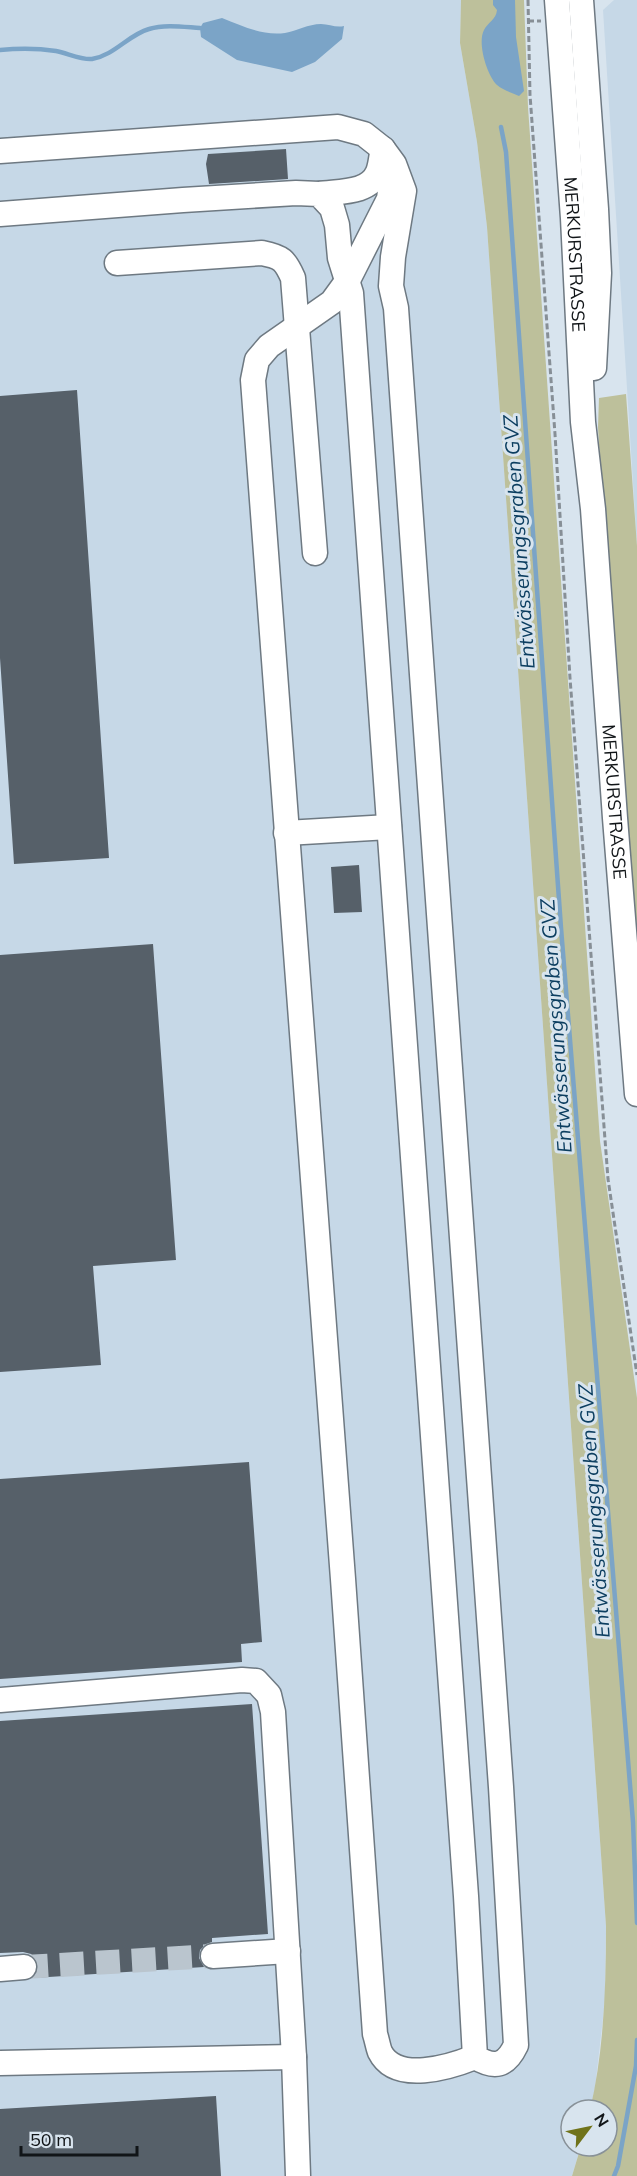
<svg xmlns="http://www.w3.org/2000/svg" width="637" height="2176" viewBox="0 0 637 2176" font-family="Mulish,sans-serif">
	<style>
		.built { fill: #c6d8e7 }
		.green { fill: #bdc09b }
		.water { fill: #7ba4c7 }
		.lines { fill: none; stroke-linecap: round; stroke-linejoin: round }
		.stream { stroke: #7ba4c7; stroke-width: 4.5 }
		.building { fill: #566069 }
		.minor-tunnel { stroke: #bac5ce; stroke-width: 24; stroke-dasharray: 24 12; stroke-linecap: butt }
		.minor-casing { stroke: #6e7982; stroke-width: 27 }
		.path { stroke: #878f96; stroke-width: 3; stroke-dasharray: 6 3; stroke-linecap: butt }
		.minor { stroke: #fff; stroke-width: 24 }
		.labels { text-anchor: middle; stroke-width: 6; stroke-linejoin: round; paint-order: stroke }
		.street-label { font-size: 18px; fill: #111518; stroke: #d8e4ee }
		.water-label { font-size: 20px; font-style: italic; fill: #0c3e60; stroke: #d8e4ee }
	</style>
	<rect width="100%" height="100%" fill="#d8e4ee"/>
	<path class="built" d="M0,0H461L460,43L477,142L487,227L606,1926L605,2001L595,2088L590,2110H571V2146H581L572,2176H0Z
		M614,0H637V546L603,10Z"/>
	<path class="green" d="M461,0H524L528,107L600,1141L637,1398V2176H572L581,2146H607V2110H590C604,2050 606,1988 606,1926L487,227L477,142L460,43Z
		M626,394L637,546V980L606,569L598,427L599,398Z"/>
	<path class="water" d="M493,0H515L516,37L524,91L519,96C512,93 503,90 497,85C487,75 477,43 484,30C488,22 496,20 497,10L493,5Z
		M222,18C243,26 262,36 285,33C297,31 308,24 321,24C329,24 336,28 344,26L342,39L315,62L292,72L237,60L201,37L200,28L203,23Z"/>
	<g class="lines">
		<path class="stream" d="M0,50C19,48 37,48 56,51C67,53 81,60 92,59C115,55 128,35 149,29C165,24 184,27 200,28
			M501,127L506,152L561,928L633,1822L637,1923
			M614,2176L618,2166L636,2066L637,2040"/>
	</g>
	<path class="building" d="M286,149L288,179L209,184L206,164L208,154Z
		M77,390L109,858L14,864L0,658V396Z
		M359,865L362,912L334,913L331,867Z
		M153,944L176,1260L93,1266L101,1365L0,1372V955Z
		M249,1462L262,1642L241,1644L242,1662L0,1679V1479Z
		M252,1704L268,1934L212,1938V1942L206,1944L200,1950L199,1958L204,1967L33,1978L37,1973L38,1965L36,1959L31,1954L23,1952L0,1953V1721Z
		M216,2096L221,2176H0V2109Z"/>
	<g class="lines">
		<path class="minor-tunnel" d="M24,1967L213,1956"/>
		<defs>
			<g id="minor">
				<path id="s1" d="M557,0L573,218L583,422L593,509L615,818L637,1094"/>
				<path d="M581,0L596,209L599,273L594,368"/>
				<path d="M0,151L338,127L364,134L383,149L394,164L404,191L393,257L391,286L396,308L501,1787L516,2045C506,2066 495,2069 475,2057L466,1896L351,293L340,258L337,225L332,208L319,194L296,193L183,200L0,214"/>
				<path d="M392,176L389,199L348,280L332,302L269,346L257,360L253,380L343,1579L375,2034C377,2040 378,2047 380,2052C396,2084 450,2067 475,2057"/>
				<path d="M319,194C339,191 369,194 378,172C381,165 381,156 383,149"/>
				<path d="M117,263L262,253C282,257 285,260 293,278L315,553"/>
				<path d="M286,833L389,827"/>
				<path d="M0,1700L242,1680L256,1681L269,1695L273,1712L294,2057L298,2176"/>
				<path d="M213,1956L288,1951"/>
				<path d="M0,1969L24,1967"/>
				<path d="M0,2063L294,2057"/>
			</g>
		</defs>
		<use href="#minor" class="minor-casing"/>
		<path class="path" d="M528,0L530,95L555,434L570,678L608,1179L637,1375
			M528,21H541"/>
		<use href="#minor" class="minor"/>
	</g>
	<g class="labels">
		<g class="street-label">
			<text dy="6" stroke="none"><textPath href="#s1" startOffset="255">MERKURSTRASSE</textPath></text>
			<text dy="6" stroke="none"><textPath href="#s1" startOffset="804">MERKURSTRASSE</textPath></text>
		</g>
		<g class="water-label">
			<text transform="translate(519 542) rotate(-94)" y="7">Entwässerungsgraben GVZ</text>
			<text transform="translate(556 1026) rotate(-94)" y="7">Entwässerungsgraben GVZ</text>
			<text transform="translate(594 1511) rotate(-94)" y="7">Entwässerungsgraben GVZ</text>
		</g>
	</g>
	<g transform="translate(589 2128) rotate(58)"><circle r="28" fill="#d8e4ee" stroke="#889198" stroke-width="1.5"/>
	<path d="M0-4.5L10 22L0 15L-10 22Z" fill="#70731a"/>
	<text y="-9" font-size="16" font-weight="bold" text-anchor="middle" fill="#111518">N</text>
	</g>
	<path d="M21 2146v9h116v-9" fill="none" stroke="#111518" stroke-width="3"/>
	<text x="30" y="2146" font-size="18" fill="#111518" stroke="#d8e4ee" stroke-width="4.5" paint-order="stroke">50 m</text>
</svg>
